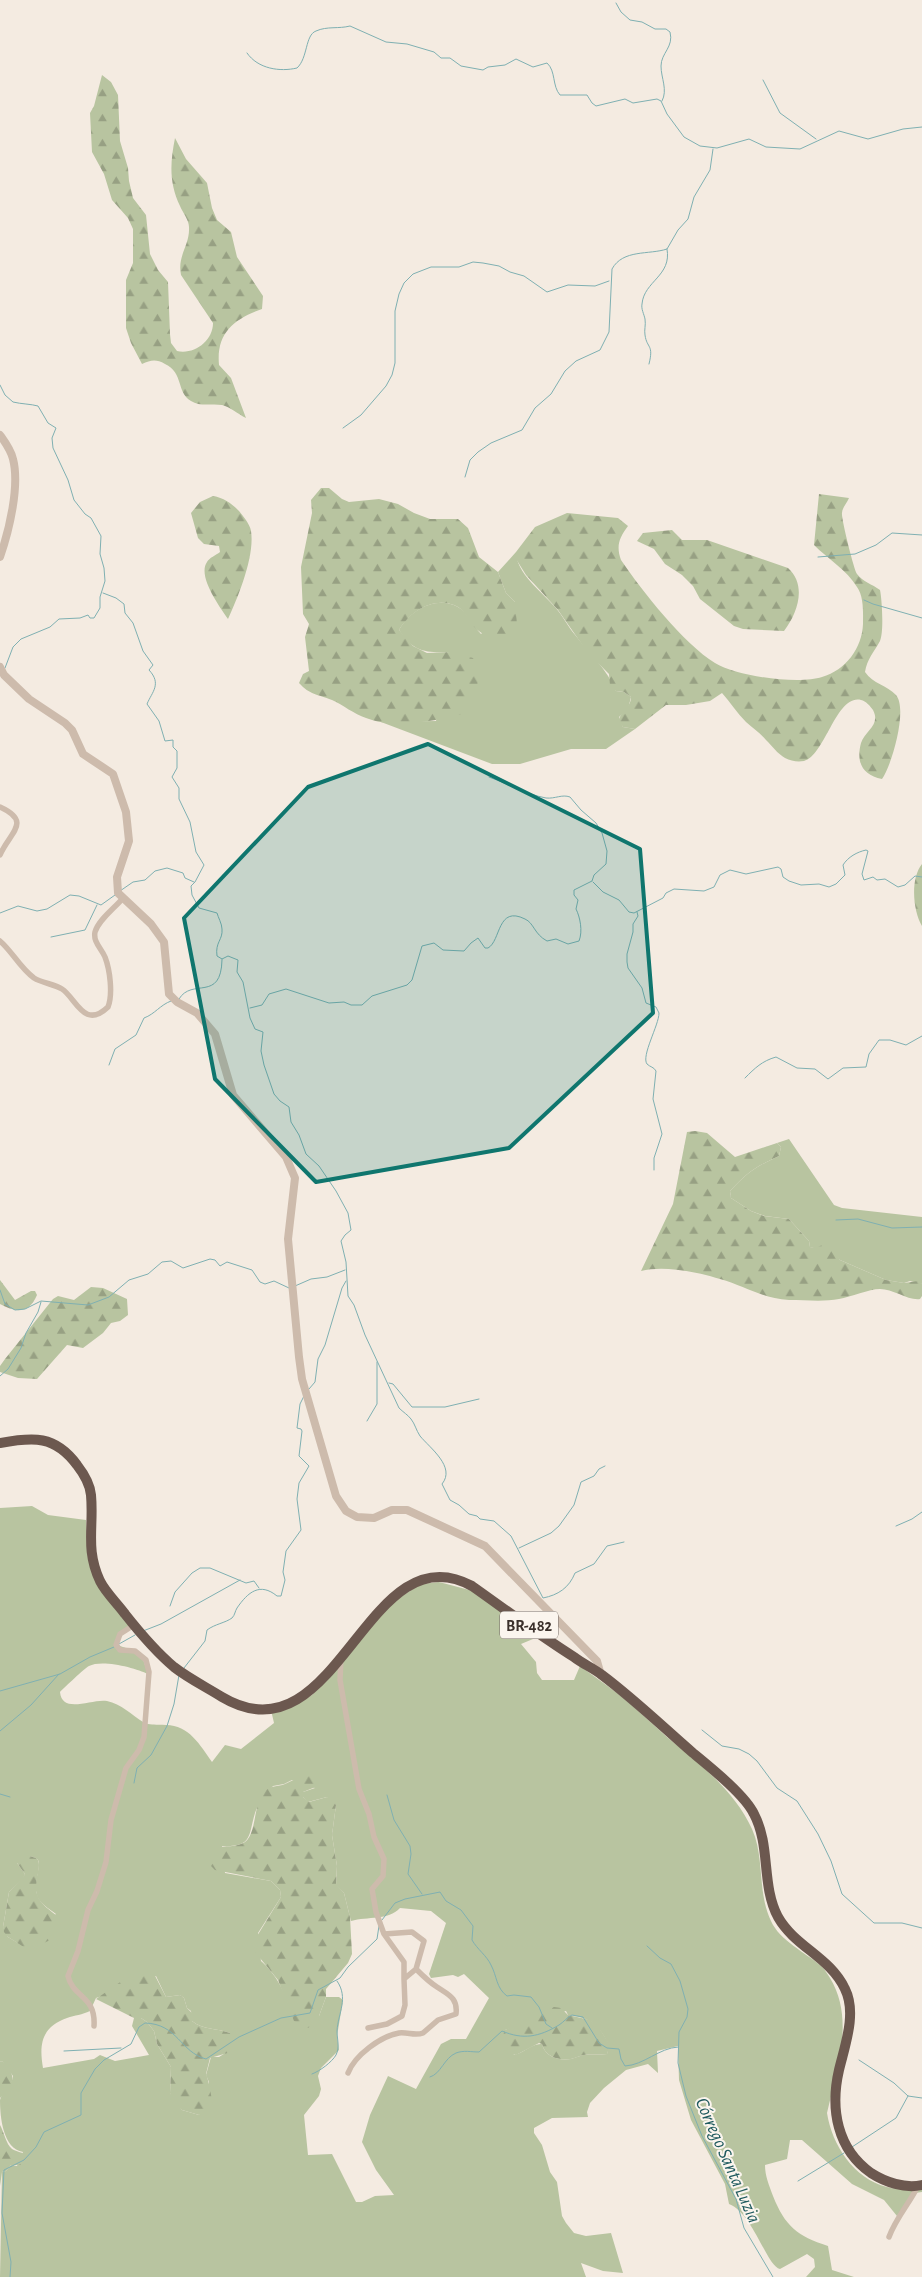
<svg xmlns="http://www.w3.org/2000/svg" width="922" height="2277" viewBox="0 0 922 2277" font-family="'Alegreya Sans',sans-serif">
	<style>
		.grass { fill: #b8c4a0; fill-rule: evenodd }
		.forest { fill: url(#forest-firs) }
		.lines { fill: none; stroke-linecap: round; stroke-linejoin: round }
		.stream { stroke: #7fb0b2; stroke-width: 1 }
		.minor { stroke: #cdbbac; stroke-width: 5.5 }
		.tertiary { stroke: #cdbbac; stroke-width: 8 }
		.trunk { stroke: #6c584f; stroke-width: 10 }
		.marked { fill: #0f766e; fill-opacity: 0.2; stroke: #0f766e; stroke-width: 4; stroke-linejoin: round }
		.labels { text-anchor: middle; stroke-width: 4; stroke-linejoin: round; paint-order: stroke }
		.shield { fill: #fbf5ee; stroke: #756b66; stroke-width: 1 }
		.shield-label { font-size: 16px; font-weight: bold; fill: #3b302b }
		.water-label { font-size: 19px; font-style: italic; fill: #1f5a5e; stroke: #fbf5ee }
	</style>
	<defs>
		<pattern id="forest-firs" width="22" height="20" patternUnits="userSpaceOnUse" patternTransform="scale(1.25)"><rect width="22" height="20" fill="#b8c4a0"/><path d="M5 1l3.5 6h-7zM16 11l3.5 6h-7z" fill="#97a083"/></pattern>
	</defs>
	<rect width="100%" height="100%" fill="#f4ebe1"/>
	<path class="grass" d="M516,552C516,573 542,592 555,607C563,616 568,627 576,636C590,654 607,669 616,691L624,692L631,697L628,709L619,717L623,727L635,729L606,749H571L520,764H492L381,722L436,721L450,652C426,653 413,652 399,630C410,610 436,595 458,607C467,612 474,627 481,634L515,602L506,593L498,572Z
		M789,1139L834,1205L842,1208L922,1217V1284L910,1281L904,1283L886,1280L840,1260L835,1254L810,1247L809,1241L789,1219L765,1216L751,1211L731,1198L730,1191C748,1172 755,1167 779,1156L781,1147L777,1143Z
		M32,1506L48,1515L86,1520L87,1548L129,1626L116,1640L120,1646L141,1653L148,1674C136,1668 102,1659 89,1666C85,1668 64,1688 60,1692C62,1715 93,1698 107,1701C121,1704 132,1715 143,1722C149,1726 159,1724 166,1725C189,1725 200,1745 212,1762L225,1745L241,1749L274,1723L271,1710L292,1707L312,1695L333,1673L377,1612L421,1584L439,1582L477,1592L539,1633L533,1639L521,1644L536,1662L537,1673L542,1680H574L580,1666C592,1675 605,1684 617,1693C635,1707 651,1723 668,1738C700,1764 734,1790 752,1829C765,1858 757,1892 771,1921C780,1941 805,1952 821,1966C825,1969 827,1974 830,1978C855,2019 837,2069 827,2113C832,2145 854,2179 887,2187C898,2190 911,2189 922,2188V2192L915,2193L897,2216L884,2200L852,2184L802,2140H790L787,2159L765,2165C765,2176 769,2185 773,2196C785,2226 797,2236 828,2246L832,2270L854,2277H806L815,2267L814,2259L807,2254L780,2269C767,2267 753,2213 729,2204L725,2184L691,2120L679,2080L678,2046L657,2051L658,2073L648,2064L626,2070L604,2088L590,2103L587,2112L588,2117L552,2118L534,2128V2133L542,2145L550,2172L557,2182L562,2216L566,2223L574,2233L586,2236L611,2233L623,2273L603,2271L581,2263L586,2277H0L2,2172L6,2171L11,2165L17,2166L23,2152C3,2149 0,2117 0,2100C2,2091 12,2086 13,2076L2,2061L0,2062V1508ZM292,1780L315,1788L303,1792V1797L308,1802L327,1797L336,1805L332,1835L337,1866L336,1885L344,1893L351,1921C368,1916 388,1921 400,1908L431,1911L446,1923L429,1974L431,1978L453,1975L458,1977L464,1974L489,1998L466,2039H451L441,2044L416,2089L388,2076L370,2115L362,2142L376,2170L394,2195L375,2196L362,2202H356L332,2154L308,2155L304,2115L319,2096L321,2089L318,2076L321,2068L339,2050L337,2036L343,2000L339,1997H326L319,2016L291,2011C285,1992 276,1974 261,1961L258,1933L281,1897L280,1890L271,1881L225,1873L222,1846C253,1847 248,1836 255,1813C258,1803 267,1794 273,1786L284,1784ZM30,1856C32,1857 35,1857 37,1859C44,1864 29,1887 40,1901C44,1906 51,1910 56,1914L18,1943L8,1937L3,1927L9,1892L23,1879L25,1874L17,1863ZM156,1976L166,1997L180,1995L184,1998L187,2008L191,2011L192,2021C203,2030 217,2028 230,2033L227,2052L219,2057H211L206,2075L209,2082L208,2094L210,2096L199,2115L182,2110L170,2093L171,2067L157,2044L154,2031L147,2022L141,2018H134L132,2026L149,2055L115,2061L100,2055L94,2059L43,2068C39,2045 41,2027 67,2018C75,2015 82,2015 90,2011L96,1998ZM566,2011L568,2015C593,2019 597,2023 609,2045L607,2054C599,2055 591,2054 583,2055C579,2056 575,2058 571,2059C559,2061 545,2057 542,2044C532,2043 524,2053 514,2055L505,2030Z"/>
	<path class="forest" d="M102,75L111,82L118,95L120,141L128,168L129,181L133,198L146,215L150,254L158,270L168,282L170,334L171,343L177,351C194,355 213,341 213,323L181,275C177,255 190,246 189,227C189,220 183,213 180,206C169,183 170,163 175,138L186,159L207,183L212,208L217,220L231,232L237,257L263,296L262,309C234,319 216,333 219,365L231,378L246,418C238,414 230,407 222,405C212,403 200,407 191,401C176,392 184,373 165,364C156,359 151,360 142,364L131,343L126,328V280L133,263V229L128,218L112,200L104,174L92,152L90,113L94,106Z
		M321,488H329L342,499L349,502L379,499L398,504L414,513L430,519H458L468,528L479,557L498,572L506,593L515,602L518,636C499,643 482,638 470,622C467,617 463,610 458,607C436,595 411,610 399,630L413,646L427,653L450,652L473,658C483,679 477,694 465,713C437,721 394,729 366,718C354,714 343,705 332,700C317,694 310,695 299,683L303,674L309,671L305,637L309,624L303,614L301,567L312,513L311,500Z
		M819,494L849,498C847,503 842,508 842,513C841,518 854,570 857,574C863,582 872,584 880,590C882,599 884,632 880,641C874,652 867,659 865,672C873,684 887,685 896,695C908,709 892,765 882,779C862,775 856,762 861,743C865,731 881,725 873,710C870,706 866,701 861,700C836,694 825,756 804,761C797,762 791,761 785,758C778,754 772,746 766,740C760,733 753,728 746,722C737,713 730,702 722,693L710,701L686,705H666L635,729L623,727L619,721C620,711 631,708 631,697L624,692L616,691L610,685L609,674L588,653L558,610L526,575L516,559V552L535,527L567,513L618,518L628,526C619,538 616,546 621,560C642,591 684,644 715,663C736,676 798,685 822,677C846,670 862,648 863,624C863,612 864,597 857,587C847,570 828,559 814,545Z
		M213,496C224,498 231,503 239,511C243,516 250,524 251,531C255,556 238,597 228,619C220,607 197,576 207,562C209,558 216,555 220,552L219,546L204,544L198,538L191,513L200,502Z
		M672,530L682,540H707L788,568C807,585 798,613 784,631L743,629L734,626L700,599L693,586L682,575L665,564L654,549L637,541L643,533Z
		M922,864V926C913,911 910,879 922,864Z
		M695,1131L707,1133L735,1157L777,1143L781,1147L779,1156C755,1167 748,1172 730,1191L731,1198L751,1211L764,1216L789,1219L809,1241L810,1247L816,1248L822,1245L834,1249L840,1260L886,1280L904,1283L918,1281L922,1284V1296L920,1299C909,1301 893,1289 880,1289C869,1289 851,1297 839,1299C824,1302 805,1300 789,1300C761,1298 745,1286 720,1279C697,1272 664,1265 641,1271L673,1204L687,1132Z
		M0,1280L15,1300L31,1291H35L37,1295C29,1314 16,1313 0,1304Z
		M91,1287L103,1288L127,1299L128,1315L120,1321L111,1323L103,1333L83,1348L67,1345L37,1379L18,1378L0,1372V1366L5,1359L53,1299L58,1296L74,1300Z
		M306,1775H316L324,1779L323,1784L303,1792V1797L309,1802L327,1797L331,1798L336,1805L332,1835L337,1866L336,1884L344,1893L350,1917L352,1954L348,1963L326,1989V1997L319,2016L314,2024L308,2028L294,2021L278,1980L255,1952L254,1941L281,1897L280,1890L271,1881L215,1870L210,1865L208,1858L215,1848C225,1845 236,1848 245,1842C257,1833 253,1804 264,1792C270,1785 278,1787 285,1784C292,1781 298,1777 306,1775Z
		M29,1848L31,1851L30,1856C32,1857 35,1857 37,1859C43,1864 33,1884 37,1894C40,1905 51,1910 59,1918L56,1934L50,1940L32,1949H27L8,1937L4,1932L3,1927L9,1892L22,1879L25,1874L17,1863V1859L23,1850Z
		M146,1964L151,1968L166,1997L180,1995L184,1998L187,2008L192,2013V2021C203,2030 217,2028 230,2033L233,2044L231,2052L210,2058L206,2074C209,2081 213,2102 212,2108L199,2115L182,2110L172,2100L170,2093L171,2067L157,2044L154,2031L147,2022L141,2018H134L96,1999Z
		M554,2007L561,2008L568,2015L590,2020L598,2026L610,2045L607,2054C599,2055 591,2054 583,2055C579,2056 576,2058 571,2059C559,2061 545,2057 542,2044L539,2043L516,2055L503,2052L499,2046L505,2030Z
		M2,2061C18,2076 14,2084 0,2098V2062Z
		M0,2125C4,2132 6,2144 12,2149C17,2152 23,2152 27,2156L24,2165H11L6,2171L2,2172L0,2186Z"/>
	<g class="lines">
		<path class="stream" d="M616,3L621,12L630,20L642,22L655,29H666L670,32C674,47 661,53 661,66C661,78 668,90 662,101
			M247,53C258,69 280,72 297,68C308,58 305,35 316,31C327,26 339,29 350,26L386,42L407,44L434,52L441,58H450L461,66L483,70L488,67L505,65L516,59L533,67L547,63C556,71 552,86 560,95H587L592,103L596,106L625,99L633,103L657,99L661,101L667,114L684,137L700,146L717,148L749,139L766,147L800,149L839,131L868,139L903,129L922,127
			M763,80L780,113L816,139
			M649,364C654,344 647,349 645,335C644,330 646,325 645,319C644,314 641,309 642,304C644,281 672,276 667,249
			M0,385L5,395L13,402C21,404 31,404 38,406L48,423L56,428L52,438L53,448L68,480L74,500L85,514L91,518L101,536L100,554L104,568L105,581L100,597V608L94,618H90L88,615L80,618L59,619L50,627L21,639L13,647L5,668
			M343,428L361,415L386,386L392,375L395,363V311L399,294L404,283L413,274L431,267H459L473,262L483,263L499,266L510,272L524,276L547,292L568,285L595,286L609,281
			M465,477L470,460L478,452L491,443L522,430L535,408L551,394L565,371L576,361L600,350L609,332L612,269C623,249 649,255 667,249L678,230L688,219L694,197L710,170L713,149
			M818,557L855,554L876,545L892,533L922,535
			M103,593L116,598L124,604L125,613L133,623L143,651L153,665L149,670C162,684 152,692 147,704L159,721L165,741L173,740V747L177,751V768L172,777L179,788V799L190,822L196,852L204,865L195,882L191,886L192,895L199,908L217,913C218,917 222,924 222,929C223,940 215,942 217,956L222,959
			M864,600L873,604L922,618
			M593,882L603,892L619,900L629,912L634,913L663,898L666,893L674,889L704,891L714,887L720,875L730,870L746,874L778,867L781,869L783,877L789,881L801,885L819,884L829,887L836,884L845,875L843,865C848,857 857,852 866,850L868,851L862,874L864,880L873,877L877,880L885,879L898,887L905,885L915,876L922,877
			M120,891L133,882L145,880L155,871L167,868L183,873L185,878L194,882
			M637,912L638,916L633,924V932L627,954V962L628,968L642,988L646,1003L656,1007L659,1013C659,1025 641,1056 647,1064C650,1067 654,1067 656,1071L653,1099L662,1134L654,1158V1170
			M0,913L18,906L37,911L47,909L70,895L79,896L101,905L115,895
			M51,937L85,930L97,905
			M222,959L228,956L238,960L237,972L243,982L250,1018L255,1029L263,1032L261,1051L264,1065L274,1094L280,1101L289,1107L291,1122L299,1135L306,1154L319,1166L336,1191L348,1213L351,1230L345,1235L341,1241L346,1262L348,1296L354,1305L365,1335L399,1408C403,1412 408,1415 411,1419C415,1424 416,1430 420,1436C430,1448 456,1467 442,1484L450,1500L459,1505L469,1514L477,1516L480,1519L494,1521L511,1536L543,1598C558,1595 569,1588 575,1573L594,1564L607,1546L624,1542
			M179,999C192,977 221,1003 222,960
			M250,1008L262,1005L269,994L286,989L329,1003L344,1002L351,1005H362L372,996L407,985L412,980L422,946L434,943L443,950L464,951L471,943L478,938L485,948H488C501,941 497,905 525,919C534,923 534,934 547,941L556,939L568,944L579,941C583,931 580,917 576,909L578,900L574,895V890L592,881L594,875L606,864L607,851L602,833L596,823L581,810L570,797C562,794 555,799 546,798C525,794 509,784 489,777
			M109,1065L115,1049L136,1035L144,1018C155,1014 160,1005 171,1001
			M745,1078C755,1068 762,1061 776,1057L797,1068L815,1069L828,1079L843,1068L866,1067L869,1054L879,1040H890L906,1045L922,1036
			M836,1220L858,1219L892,1228L922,1227
			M295,1286L311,1279L327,1277L345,1270
			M0,1290L5,1304L15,1310L25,1309L41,1301L88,1305L109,1297L129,1280L148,1274L162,1262L171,1261L183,1268L210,1259L215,1260L220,1266L227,1262L252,1270L260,1282L265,1284L274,1281L289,1288
			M0,1376L8,1369L21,1348L26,1333L38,1312L41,1302
			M389,1383L393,1384L412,1407H445L479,1399
			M309,1389L315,1382L318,1359L325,1345L342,1288L346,1281
			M367,1421L377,1404V1362
			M896,1526L912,1519L922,1512
			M519,1548L551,1533L559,1526L574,1505L581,1482L594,1476L599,1469L605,1466
			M170,1606L175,1592L192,1573L200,1568H210L246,1583L254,1581L259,1588
			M143,1631L161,1624L240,1580
			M119,1644L135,1635
			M184,1668L205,1641L207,1630C215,1624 225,1623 232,1618C235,1615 235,1611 237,1608C248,1592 260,1582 277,1596H281L285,1580L283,1572L286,1551L301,1530L297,1499L299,1483L309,1466L299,1456L302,1431L301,1429L297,1428L300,1404L304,1396
			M0,1691L60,1674L90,1657L114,1647
			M702,1730L722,1746L739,1749L749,1754L757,1761L777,1788L797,1801L818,1834L831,1861L842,1894L874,1923H902L922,1928
			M0,1731L31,1705L59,1674
			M134,1783L137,1768L151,1755L167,1726L174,1704L179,1675
			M0,1794L10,1797
			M387,1795L394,1820L410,1846L411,1854L408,1874L422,1894
			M382,1920L395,1903L405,1899L440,1892L446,1901L461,1910L473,1926L472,1940C477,1949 487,1956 491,1965C497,1976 496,1988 507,1996L514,1995L531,1997L539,2007L546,2024L552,2028
			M647,1946L660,1958L671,1964L680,1981L688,2009L687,2017L679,2032L678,2063L686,2096L702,2136L736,2199L744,2228L773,2277
			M64,2051L121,2048
			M859,2060L894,2083L908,2096L922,2098
			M312,2074C320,2071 332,2062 336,2055C340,2047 337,2039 337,2031C338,2013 349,1998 337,1981
			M430,2077C441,2074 444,2058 456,2053C464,2050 471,2052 479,2052L502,2031C523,2040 539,2037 559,2025C564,2022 567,2017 572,2015L583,2017L599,2043L607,2048L619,2049L621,2059L625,2066C644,2065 659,2048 678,2047
			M852,2147L896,2118L908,2096
			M798,2181L844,2153
			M10,2277L11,2262L2,2213L4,2170L24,2160L36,2147L44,2132L81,2115V2093L95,2069L104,2060L131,2044L139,2027L145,2023C178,2024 180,2052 206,2059L239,2037L281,2018L310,2013L318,1990L340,1978L348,1967L377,1939L379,1926"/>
		<path class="minor" d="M0,807C33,822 9,833 0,855
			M0,941C12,951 20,968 34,978C42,983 54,984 62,989C76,998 84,1030 108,1007C113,994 110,970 105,957C101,948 93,942 95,932C99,919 115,908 123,898
			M341,1658L340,1680L359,1789L369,1814L374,1837L384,1859L383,1876L372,1889L376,1912L384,1934L412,1932L424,1941L416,1969L404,1979L405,2005L402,2016L387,2024L368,2028
			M384,1934L404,1962V1979
			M94,2026C96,1995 73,1998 68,1976L78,1951L88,1910L97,1891L106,1862L111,1820L126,1768L139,1750L144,1737L149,1672L146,1660L135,1651L120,1650L116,1645L120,1634L134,1625
			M348,2073C355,2055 381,2036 399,2033C408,2032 415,2036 423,2033L438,2020L456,2014C458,1998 449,1995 437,1987C429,1982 423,1976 416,1969
			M889,2237C896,2218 909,2204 918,2186"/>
		<path class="tertiary" d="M0,435C5,442 11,450 13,459C20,486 9,531 0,557
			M0,667L4,675L29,699L65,723L72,730L83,754L113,774L126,812L129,841L117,877L118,893L151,924L164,942L169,994L177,1002L197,1013L215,1034L233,1095L286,1157L295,1178L288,1239L299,1357L302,1379L336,1496L346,1511L357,1517L374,1518L392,1510H407L485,1546L597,1661L601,1675"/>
		<path class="trunk" d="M0,1443C33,1437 55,1435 77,1465C84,1474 90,1484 91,1495C94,1527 85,1549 100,1581C106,1593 117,1603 125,1614C140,1633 155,1651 174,1667C188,1678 206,1687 222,1697C338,1766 366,1528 472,1586C506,1610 539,1635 574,1657C583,1664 593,1668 602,1675C634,1699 663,1727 693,1753C710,1767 745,1795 754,1814C771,1846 761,1885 778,1917C795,1947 830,1957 845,1989C857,2013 845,2045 839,2070C830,2109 837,2149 871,2173C885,2182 905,2189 922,2185"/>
	</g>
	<path class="marked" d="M428,744L640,849L653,1013L509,1148L316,1182L215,1079L184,918L308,787Z"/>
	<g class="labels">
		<rect class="shield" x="500" y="1611.5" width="58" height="27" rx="4"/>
		<g class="shield-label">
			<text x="529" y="1631">BR-482</text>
		</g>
		<g class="water-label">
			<text transform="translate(729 2160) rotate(66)" y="7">Córrego Santa Luzia</text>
		</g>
	</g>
</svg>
